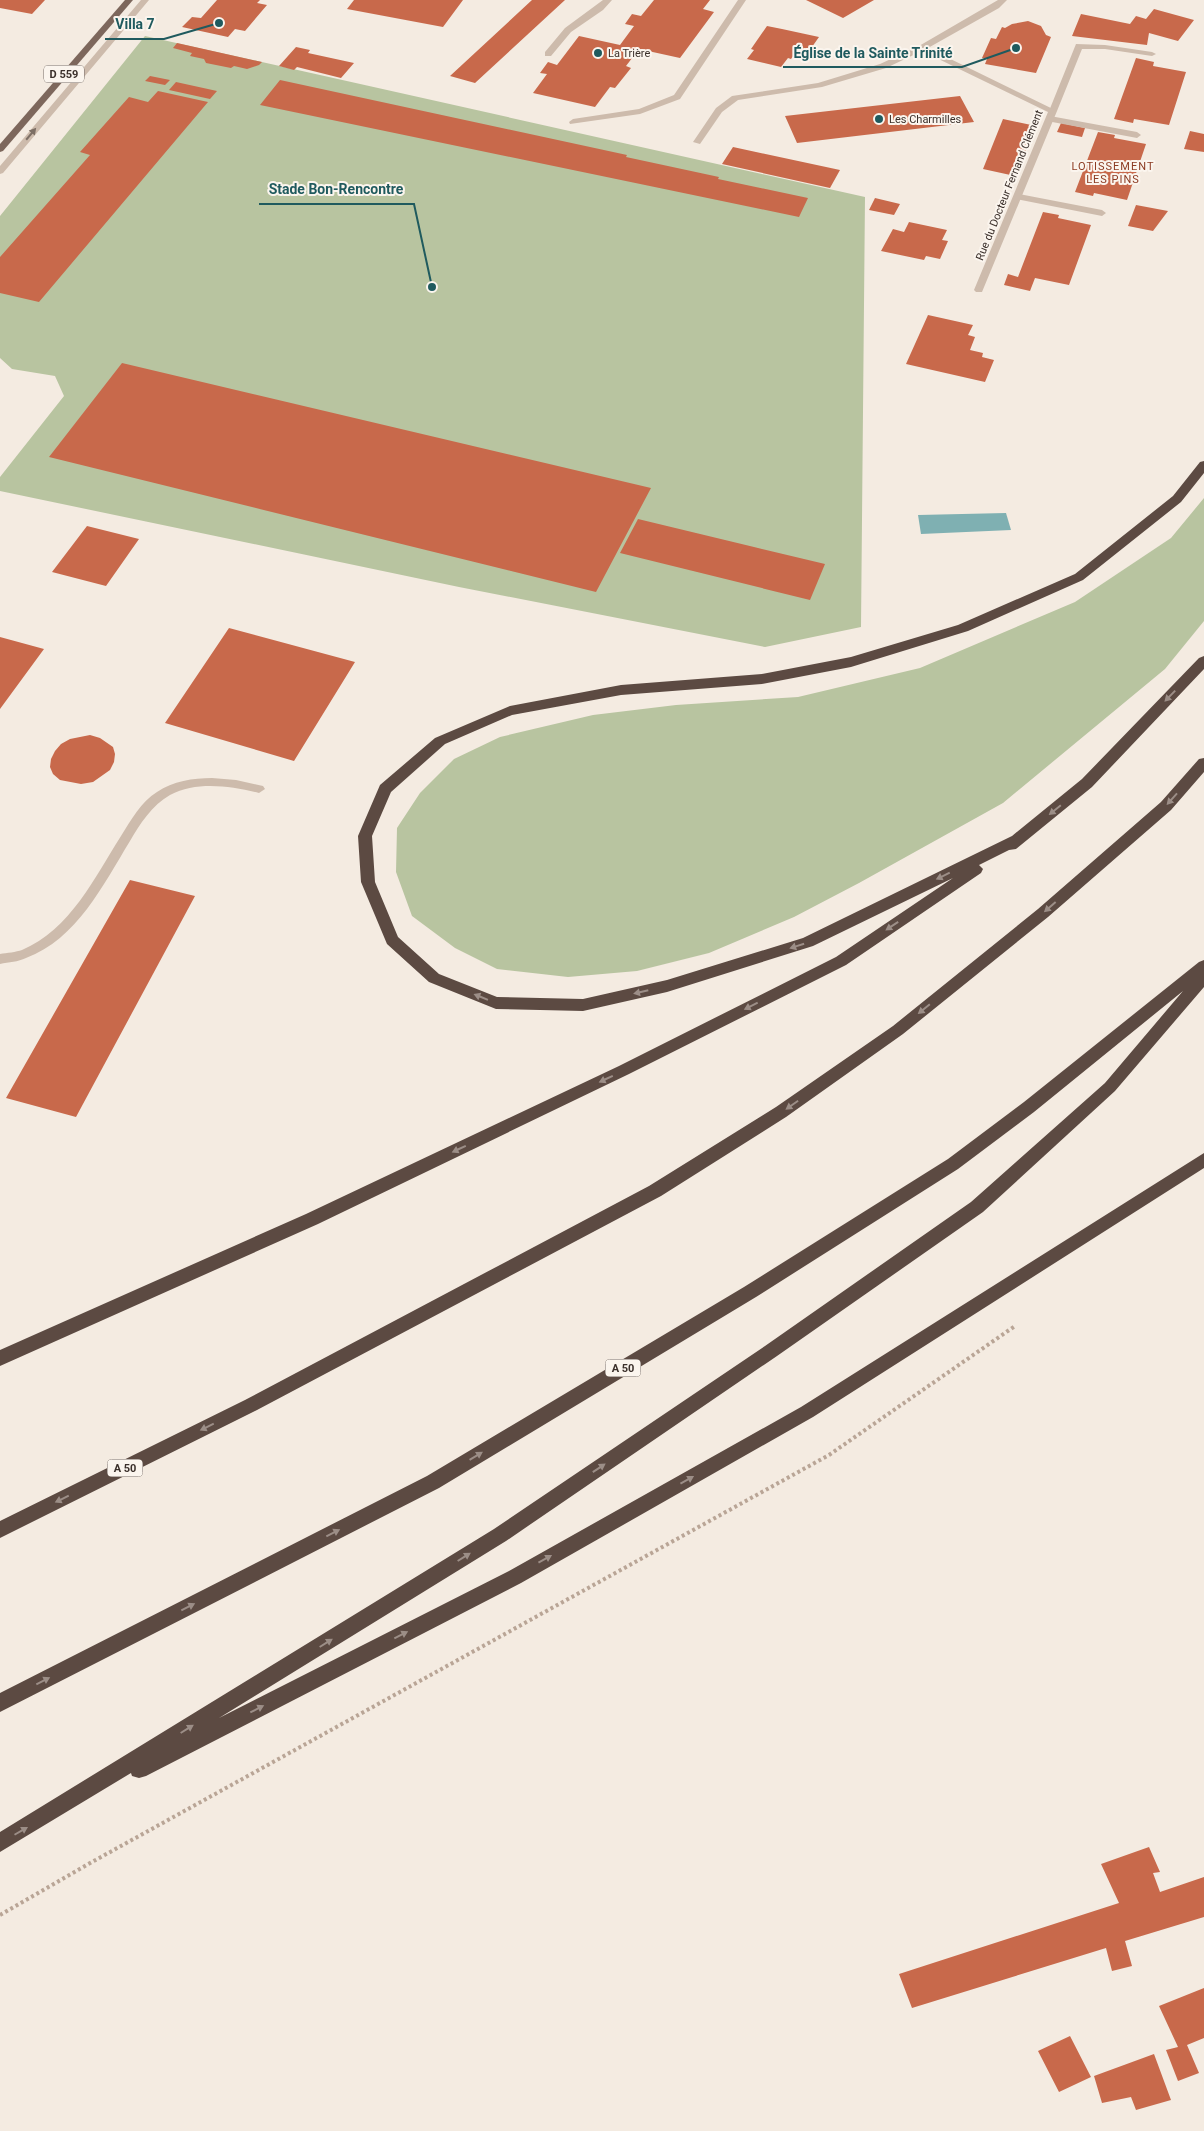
<svg xmlns="http://www.w3.org/2000/svg" width="1204" height="2131" viewBox="0 0 1204 2131" font-family="Roboto,sans-serif">
	<style>
		.green { fill: #b8c4a0 }
		.water { fill: #7fb0b2 }
		.building { fill: #c8694b }
		.lines { fill: none; stroke-linecap: round; stroke-linejoin: round }
		.path { stroke: #b9a596; stroke-width: 4; stroke-dasharray: 3 3; stroke-linecap: butt }
		.service { fill: #cdbbac; fill-rule: evenodd }
		.minor { fill: #cdbbac; fill-rule: evenodd }
		.primary { fill: #7d675c; fill-rule: evenodd }
		.motorway { fill: #5c4a42; fill-rule: evenodd }
		.oneway { fill: #7d6f65 }
		.oneway2 { fill: #9c8e87 }
		.poi-dot { fill: #1f5a5e; stroke: #fbf5ee; stroke-width: 2 }
		.labels { text-anchor: middle; stroke-width: 4; stroke-linejoin: round; paint-order: stroke }
		.far-poi-label { font-size: 11px; fill: #3b302b; stroke: #fbf5ee; text-anchor: start }
		.shield { fill: #fbf5ee; stroke: #756b66; stroke-width: 1 }
		.shield-label { font-size: 11px; font-weight: bold; fill: #3b302b }
		.far-neighbourhood-label { font-size: 11px; letter-spacing: 1px; fill: #8c3b22; stroke: #fbf5ee }
		.far-street-label { font-size: 11px; fill: #3b302b; stroke: #fbf5ee }
		.leader { fill: none; stroke: #1f5a5e; stroke-width: 2 }
		.callout-dot { fill: #1f5a5e; stroke: #fbf5ee; stroke-width: 2 }
		.callout-label { font-size: 14px; text-anchor: middle; font-weight: bold; fill: #1f5a5e; stroke: #fbf5ee; stroke-width: 4; stroke-linejoin: round; paint-order: stroke }
	</style>
	<rect width="100%" height="100%" fill="#f4ebe1"/>
	<path class="green" d="M145,36L865,197L861,627L765,647L459,587L0,491V477L64,396L55,376L12,369L0,358V216Z
		M1204,498V621L1165,669L1003,803L859,883L794,917L709,953L637,971L568,977L497,969L455,948L412,916L396,872L397,828L420,793L454,759L500,737L593,715L676,705L798,697L920,668L1075,602L1171,538Z"/>
	<path class="water" d="M1006,513L1011,530L921,534L918,515Z"/>
	<path class="building" d="M0,0H45L32,14L0,8Z
		M217,0H260L257,3L267,5L245,31L235,29L228,37L182,27L192,17L201,18Z
		M354,0H463L443,27L347,9Z
		M532,0H565L475,83L450,76Z
		M654,0H710L703,9L714,12L680,58L639,49L626,66L631,68L615,88L610,87L595,107L533,93L547,74L540,73L548,62L557,65L579,36L620,45L634,26L625,24L632,14L641,16Z
		M806,0H874L843,18Z
		M1154,9L1194,20L1178,41L1149,33L1147,45L1072,36L1081,14L1130,24L1136,16L1146,19Z
		M1028,21L1041,26L1046,35L1051,37L1036,73L985,64L987,59L982,58L991,38L996,39L1002,27L1005,28L1012,24Z
		M767,26L782,29L819,37L807,54L796,52L791,59L788,58L781,67L747,59L754,50L751,49Z
		M177,43L262,62L259,65L247,69L234,66L231,68L206,63L204,59L190,56L192,53L173,48Z
		M296,47L310,50L308,53L354,63L341,78L297,67L294,70L279,66Z
		M1136,58L1154,62L1153,66L1186,72L1169,125L1134,119L1133,123L1114,119Z
		M150,76L170,80L165,85L145,81Z
		M280,80L627,155L626,157L719,177L718,179L808,198L799,217L260,105Z
		M176,82L217,91L210,99L169,90Z
		M158,91L208,102L39,302L0,293V257L90,155L80,152L129,97L148,102Z
		M960,96L974,122L797,143L785,116Z
		M1003,119L1036,126L1015,176L983,169Z
		M1061,123L1085,128L1082,137L1057,132Z
		M1190,131L1204,134V152L1184,149Z
		M1098,132L1115,135L1114,138L1146,144L1127,200L1094,193L1093,196L1075,192Z
		M733,147L840,170L830,188L722,164Z
		M875,198L900,204L894,215L869,210Z
		M1136,205L1168,211L1153,231L1128,226Z
		M1043,212L1059,215L1058,218L1091,225L1069,285L1035,278L1030,291L1004,285L1008,274L1018,277Z
		M909,222L947,230L942,240L948,241L940,259L926,256L924,260L881,251L893,229L904,232Z
		M928,315L973,325L968,335L975,337L970,350L983,353L982,357L994,360L985,382L906,364Z
		M122,363L651,488L596,592L49,457Z
		M638,519L754,547L825,564L810,600L620,553Z
		M87,526L139,539L106,586L52,572Z
		M229,628L355,662L294,761L165,723Z
		M0,637L44,649L0,709Z
		M90,735L100,738L113,747L115,754L114,762L110,770L93,782L81,784L60,780L53,774L50,767L51,759L55,751L61,744L70,739Z
		M130,880L195,896L76,1117L6,1098Z
		M1149,1847L1160,1872L1153,1873L1160,1892L1204,1877V1917L1125,1941L1132,1966L1112,1971L1106,1948L912,2008L899,1974L1119,1903L1101,1864Z
		M1204,1988V2038L1187,2045L1199,2073L1178,2081L1166,2050L1178,2047L1159,2006Z
		M1070,2036L1091,2077L1059,2092L1038,2051Z
		M1154,2054L1171,2100L1136,2110L1131,2097L1102,2103L1094,2076Z"/>
	<g class="lines">
		<path class="path" d="M0,1915L92,1862L829,1455L1015,1326"/>
		<path class="service" d="M141,0H149L3,173L0,174V166Z
			M603,0H612L603,10L571,32L551,56H545V52L565,28Z
			M738,0H746L680,99L640,114L570,124L569,122L573,119L639,109L674,95Z
			M1076,44L1105,45L1152,52L1156,54L1152,56L1105,49H1082L1057,111L1050,113L1049,111Z
			M1050,116L1137,132L1141,135L1137,138L1047,121L1046,119Z
			M1019,194L1102,210L1106,213L1102,216L1016,199L1015,197Z
			M212,778L236,780L263,786L265,789L259,793C230,786 197,781 170,795C152,805 140,824 130,841C103,885 77,939 26,958C18,962 9,962 0,964V954C7,953 16,952 22,950C70,930 95,877 121,836C131,820 141,802 157,792C173,781 193,778 212,778Z"/>
		<path class="minor" d="M998,0H1007L999,8L928,48L1057,111L982,292H976L974,290L1048,112L922,51L886,68L822,87L738,100L722,112L700,144L693,142L716,108L732,96L818,83L880,64L919,46Z"/>
		<path class="primary" d="M125,0H133L3,151L0,152V144Z"/>
		<path class="motorway" d="M1204,461V473L1181,502L1083,580L968,631L851,667L762,684L621,695L512,715L445,744L391,792L372,836L375,882L398,937L439,974L497,997L583,999L667,980L803,938L1012,836L1082,779L1199,658L1204,656V669L1092,787L1016,849L1009,850L979,865L983,869L981,873L846,965L629,1074L318,1224L0,1366V1350L306,1214L619,1066L836,957L953,878L813,946L667,992L583,1011L496,1009L429,982L387,944L361,882L358,836L380,785L435,738L510,706L621,685L762,674L851,657L958,625L1075,574L1173,496L1200,462Z
			M1204,758V772L1171,810L1048,917L903,1034L786,1117L661,1196L257,1410L0,1538V1521L245,1400L649,1186L776,1107L893,1026L1038,909L1161,802L1199,759Z
			M1204,960V987L1115,1091L983,1212L777,1356L506,1541L219,1718L509,1571L801,1407L1204,1153V1168L813,1417L521,1583L146,1776L139,1778L132,1776L131,1773L0,1852V1832L494,1529L765,1346L971,1202L1105,1083L1183,991L1034,1112L958,1169L756,1297L439,1488L0,1712V1693L427,1476L744,1287L948,1159L1024,1102L1199,962Z"/>
	</g>
	<defs><path id="oneway-solid" d="M-6-.8H1V-3.2L6.5 0L1 3.2V.8H-6Z" transform="scale(1.25)"/></defs>
	<use class="oneway" href="#oneway-solid" transform="translate(31 134) rotate(-50)"/>
	<g class="oneway2">
		<use href="#oneway-solid" transform="translate(1170 696) rotate(134)"/>
		<use href="#oneway-solid" transform="translate(1172 799) rotate(132)"/>
		<use href="#oneway-solid" transform="translate(1055 810) rotate(141)"/>
		<use href="#oneway-solid" transform="translate(943 876) rotate(154)"/>
		<use href="#oneway-solid" transform="translate(1050 907) rotate(139)"/>
		<use href="#oneway-solid" transform="translate(892 926) rotate(146)"/>
		<use href="#oneway-solid" transform="translate(797 946) rotate(162)"/>
		<use href="#oneway-solid" transform="translate(641 992) rotate(167)"/>
		<use href="#oneway-solid" transform="translate(481 997) rotate(-158)"/>
		<use href="#oneway-solid" transform="translate(751 1006) rotate(153)"/>
		<use href="#oneway-solid" transform="translate(924 1009) rotate(141)"/>
		<use href="#oneway-solid" transform="translate(606 1079) rotate(155)"/>
		<use href="#oneway-solid" transform="translate(792 1105) rotate(145)"/>
		<use href="#oneway-solid" transform="translate(459 1149) rotate(155)"/>
		<use href="#oneway-solid" transform="translate(207 1427) rotate(154)"/>
		<use href="#oneway-solid" transform="translate(476 1456) rotate(-31)"/>
		<use href="#oneway-solid" transform="translate(599 1468) rotate(-34)"/>
		<use href="#oneway-solid" transform="translate(687 1480) rotate(-29)"/>
		<use href="#oneway-solid" transform="translate(62 1499) rotate(154)"/>
		<use href="#oneway-solid" transform="translate(333 1533) rotate(-27)"/>
		<use href="#oneway-solid" transform="translate(464 1557) rotate(-32)"/>
		<use href="#oneway-solid" transform="translate(545 1559) rotate(-29)"/>
		<use href="#oneway-solid" transform="translate(188 1607) rotate(-27)"/>
		<use href="#oneway-solid" transform="translate(401 1635) rotate(-27)"/>
		<use href="#oneway-solid" transform="translate(326 1643) rotate(-32)"/>
		<use href="#oneway-solid" transform="translate(43 1681) rotate(-27)"/>
		<use href="#oneway-solid" transform="translate(257 1709) rotate(-27)"/>
		<use href="#oneway-solid" transform="translate(187 1729) rotate(-32)"/>
		<use href="#oneway-solid" transform="translate(21 1831) rotate(-30)"/>
	</g>
	<g class="poi-dot">
		<circle cx="598" cy="53" r="5"/>
		<circle cx="879" cy="119" r="5"/>
	</g>
	<g class="labels">
		<g class="far-poi-label">
			<text x="608" y="57">La Trière</text>
			<text x="889" y="123">Les Charmilles</text>
		</g>
		<g class="shield">
			<rect x="44" y="65.5" width="40" height="17" rx="4"/>
			<rect x="605.5" y="1359.5" width="35" height="17" rx="4"/>
			<rect x="107.5" y="1459.5" width="35" height="17" rx="4"/>
		</g>
		<g class="shield-label">
			<text x="64" y="78">D 559</text>
			<text x="623" y="1372">A 50</text>
			<text x="125" y="1472">A 50</text>
		</g>
		<g class="far-neighbourhood-label">
			<text x="1113" y="170">LOTISSEMENT<tspan x="1113" dy="13">LES PINS</tspan></text>
		</g>
		<g class="far-street-label">
			<text transform="translate(1009 185) rotate(-68)" y="4">Rue du Docteur Fernand Clément</text>
		</g>
	</g>
	<path class="leader" d="M219 23L164 39H105M1016 48L962 67H783M432 287L414 204H259"/>
	<g class="callout-dot">
		<circle cx="219" cy="23" r="5"/>
		<circle cx="1016" cy="48" r="5"/>
		<circle cx="432" cy="287" r="5"/>
	</g>
	<g class="callout-label">
		<text x="135" y="29">Villa 7</text>
		<text x="873" y="58">Église de la Sainte Trinité</text>
		<text x="336" y="194">Stade Bon-Rencontre</text>
	</g>
</svg>
